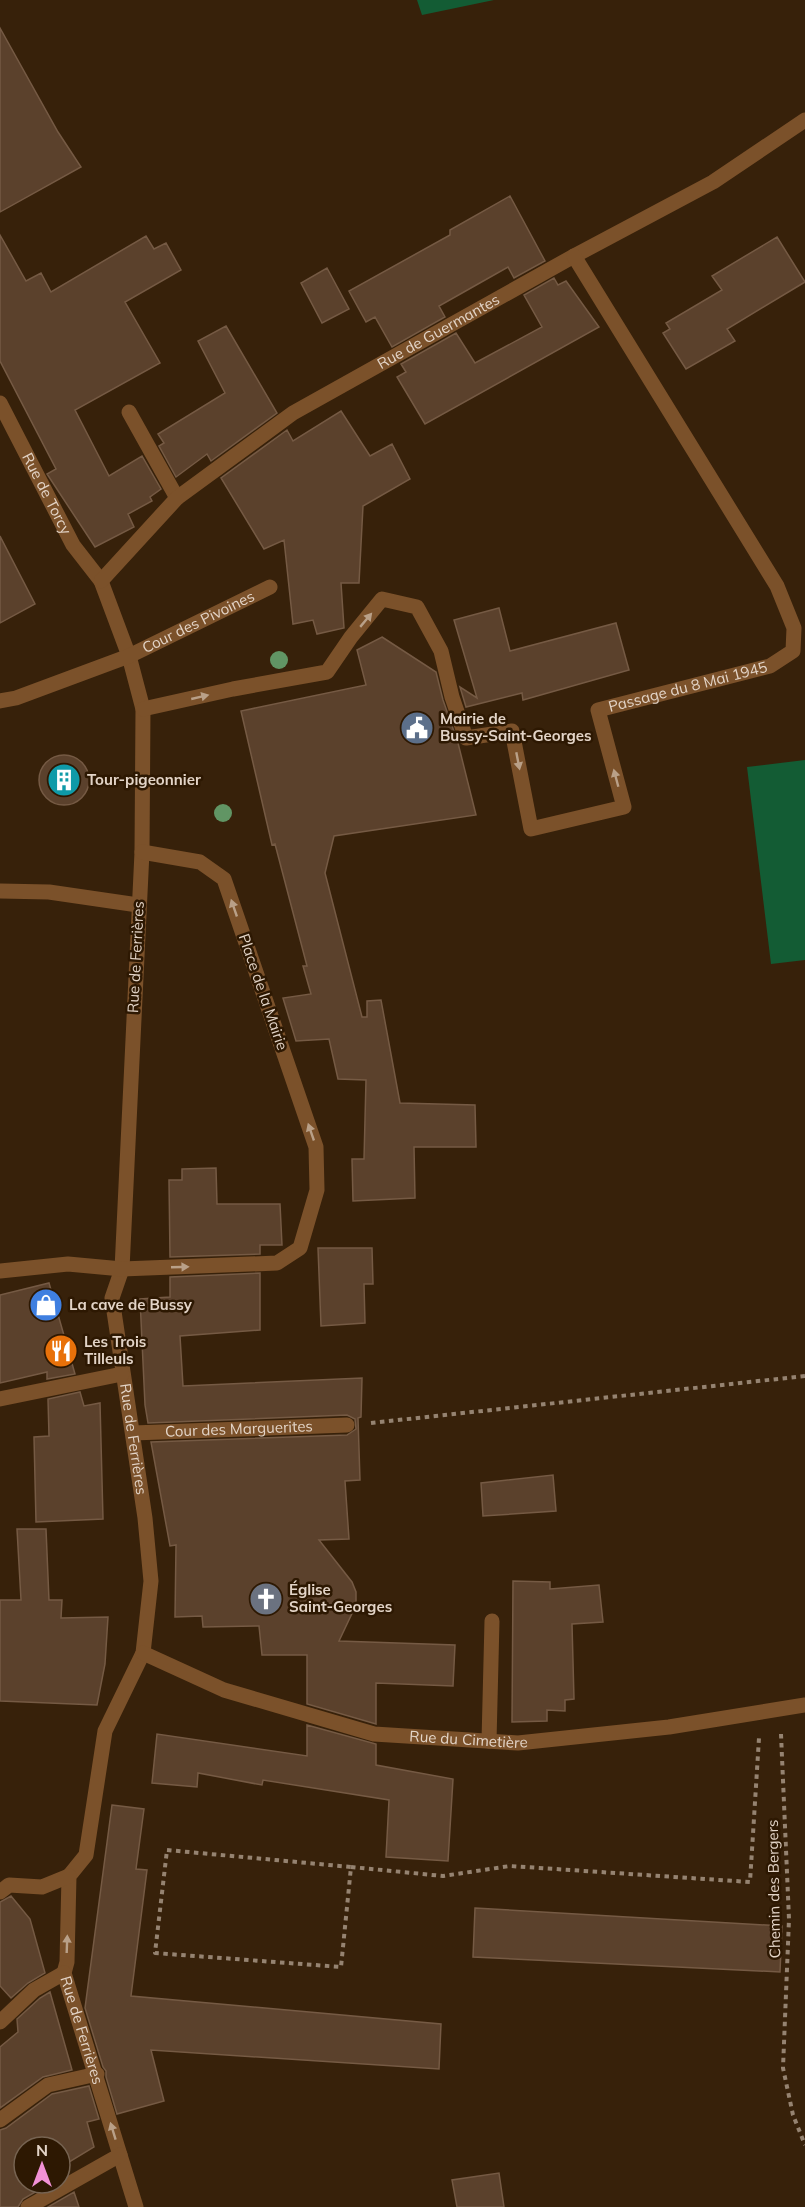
<svg xmlns="http://www.w3.org/2000/svg" width="805" height="2207" viewBox="0 0 805 2207" font-family="Mulish,sans-serif">
	<style>
		.green { fill: #135c34 }
		.building { fill: #5b412c; stroke: #755a44; stroke-width: 1.5 }
		.lines { fill: none; stroke-linecap: round; stroke-linejoin: round }
		.path { stroke: #958371; stroke-width: 4; stroke-dasharray: 4.5 4.5; stroke-linecap: butt }
		.minor { stroke: #7b512a; stroke-width: 15 }
		.tree { fill: #619564 }
		.oneway { fill: #b9a088 }
		.labels { text-anchor: middle; stroke-width: 5; stroke-linejoin: round; paint-order: stroke }
		.street-label { font-size: 15px; fill: #e3d4c7; stroke: #2d1802 }
		.poi-label { font-size: 15px; font-weight: bold; fill: #e3d4c7; stroke: #2d1802; text-anchor: start }
	</style>
	<rect width="100%" height="100%" fill="#37210a"/>
	<path class="green" d="M417,0H494L422,15Z
		M805,760V960L771,964L747,767Z"/>
	<path class="building" d="M0,28L58,132L81,167L0,212Z
		M510,196L545,261L514,278L508,267L478,284L439,306L445,317L392,347L375,317L366,322L349,291L450,235V230Z
		M0,235L26,281L41,273L51,292L146,236L154,249L166,243L181,270L125,302L160,363L75,410L109,476L142,456L161,489L150,497L152,501L128,514L134,527L95,547L47,474L56,469L0,361Z
		M777,237L805,282L727,329L735,341L686,369L663,333L670,329L666,323L722,290L712,276Z
		M327,268L349,309L322,323L301,283Z
		M554,278L558,285L566,281L599,327L425,424L397,377L406,372L401,364L456,333L475,363L542,327L524,295Z
		M226,326L277,413L211,461L207,454L176,477L159,446L164,443L158,434L225,393L198,341Z
		M341,411L370,456L392,444L410,479L363,506L359,583H341L344,628L317,634L313,620L293,624L284,540L264,549L221,478L287,430L293,441Z
		M0,536L35,604L0,623Z
		M499,608L510,651L616,623L629,670L523,700L522,693L466,707L460,687L477,698L454,620Z
		M382,637L436,672L443,700L458,743L476,815L334,836L325,873L362,1017H367V1001L381,1000L400,1103L475,1105L476,1147H414L415,1198L353,1201L352,1159H364L366,1080L338,1079L329,1039L296,1041L283,998L311,994L303,966H307L275,844L272,845L241,711L366,685L357,650Z
		M39 780a25 25 0 1 1 50 0a25 25 0 1 1-50 0Z
		M216,1168L217,1204H280L282,1245H260V1254L170,1257L169,1180H182V1169Z
		M318,1248H372L373,1284H364L365,1323L321,1326Z
		M260,1273V1330L180,1336L183,1386L362,1378L361,1417L358,1418L360,1480L345,1481L349,1539L319,1540L352,1582L356,1592V1605L339,1641L455,1645L453,1686L376,1683V1724L307,1704V1655H262L259,1626L203,1627L202,1616L175,1617L176,1545L170,1546L151,1442L347,1435L356,1429L355,1419L347,1415L148,1423L145,1405L140,1299L170,1297V1277Z
		M49,1283L75,1374L47,1379V1372L0,1383V1295Z
		M80,1392L84,1406L100,1403L103,1519L36,1522L34,1437L49,1436L48,1399Z
		M553,1475L556,1511L483,1516L481,1483Z
		M17,1529H46L49,1600H62L61,1618L108,1617L105,1664L97,1705L0,1701V1600H21Z
		M513,1581L550,1582V1589L599,1585L603,1622L572,1624L574,1699L565,1700V1711L547,1710V1721L512,1722Z
		M307,1725L376,1744V1765L453,1779L448,1861L386,1857L389,1800L263,1780L262,1785L198,1773L197,1787L152,1783L157,1734L307,1756Z
		M112,1805L144,1809L136,1869L147,1870L131,1996L441,2024L439,2069L151,2050L164,2101L117,2114L106,2077V2071L103,2067L85,2008Z
		M11,1896L30,1919L45,1973L28,1983L11,1998L0,1986V1902Z
		M475,1908L782,1926L780,1972L473,1957Z
		M50,1992L72,2070L43,2077L0,2108V2047L18,2032L17,2019L40,1998Z
		M89,2086L99,2119L87,2122L94,2147L64,2165L67,2174L60,2178V2147H24V2183H51L23,2199L18,2207H0V2130L6,2128L52,2094Z
		M499,2173L504,2207H457L452,2180Z
		M74,2192L79,2207H48Z"/>
	<g class="lines">
		<path class="path" d="M371,1423L805,1376
			M781,1734L789,1919L783,2068L793,2115L805,2145
			M167,1850L351,1867L341,1967L155,1953Z
			M351,1867L443,1876L510,1866L750,1882L759,1738"/>
		<g class="minor">
			<path id="s1" d="M0,403L73,545L101,581L129,656L143,709L142,852L122,1269L112,1298L145,1518L151,1581L143,1653L105,1731L86,1855L69,1876L67,1962L64,1973L136,2207"/>
			<path d="M129,412L177,498"/>
			<path id="s2" d="M101,581L177,498L293,413L574,256L713,182L805,120"/>
			<path id="s3" d="M0,701L16,698L129,656L270,587"/>
			<path id="s4" d="M143,709L233,689L327,672L351,637L382,599L417,607L441,651L452,697L466,738L512,731L531,829L624,807L598,710L770,666L793,651L794,628L777,586L574,256"/>
			<path d="M0,891L49,892L138,905"/>
			<path d="M0,1271L68,1264L122,1269L277,1263L300,1248L317,1190L316,1147L224,879L200,862L142,852"/>
			<path d="M0,1399L122,1374"/>
			<path id="s5" d="M133,1433L347,1425"/>
			<path id="s6" d="M143,1653L224,1690L374,1734L518,1743L669,1727L805,1705"/>
			<path d="M489,1741L492,1621"/>
			<path d="M0,1892L9,1885L42,1887L69,1876"/>
			<path d="M0,2022L34,1990L64,1973"/>
			<path d="M0,2120L48,2085L97,2074"/>
			<path d="M28,2207L120,2155"/>
		</g>
	</g>
	<g class="tree">
		<circle cx="279" cy="660" r="9"/>
		<circle cx="223" cy="813" r="9"/>
	</g>
	<defs><path id="oneway-solid" d="M-6-.8H1V-3.2L6.5 0L1 3.2V.8H-6Z" transform="scale(1.5)"/></defs>
	<g class="oneway">
		<use href="#oneway-solid" transform="translate(366 620) rotate(-50)"/>
		<use href="#oneway-solid" transform="translate(200 697) rotate(-13)"/>
		<use href="#oneway-solid" transform="translate(518 761) rotate(79)"/>
		<use href="#oneway-solid" transform="translate(616 778) rotate(-105)"/>
		<use href="#oneway-solid" transform="translate(234 908) rotate(-109)"/>
		<use href="#oneway-solid" transform="translate(311 1132) rotate(-109)"/>
		<use href="#oneway-solid" transform="translate(180 1267) rotate(-2)"/>
		<use href="#oneway-solid" transform="translate(67 1944) rotate(-88)"/>
		<use href="#oneway-solid" transform="translate(113 2131) rotate(-107)"/>
	</g>
	<defs>
		<symbol id="civic-disc" viewBox="-11 -11 22 22"><circle r="9.5" fill="#5c6f8a" stroke="#2d1802"/><path d="M-.6-6.5H3V-4.5H.6V-3L4-1V1h2V6H-6V1h2V-1L-.6-3ZM-1.2 2.5V6h2.4V2.5Z" fill="#fff"/></symbol>
		<symbol id="building-disc" viewBox="-11 -11 22 22"><circle r="9.5" fill="#0f9aa8" stroke="#2d1802"/><path d="M-4-6H4V6H1V3H-1V6H-4ZM-2.5-4.3h1.7v1.8h-1.7ZM.8-4.3h1.7v1.8H.8ZM-2.5-1h1.7V.8h-1.7ZM.8-1h1.7V.8H.8Z" fill="#fff"/></symbol>
		<symbol id="shop-disc" viewBox="-11 -11 22 22"><circle r="9.5" fill="#3f7fe0" stroke="#2d1802"/><path d="M-5-2.5h2.3a2.7 3.5 0 0 1 5.4 0H5L5.5 6h-11ZM-1.5-2.5h3a1.5 2.3 0 0 0-3 0Z" fill="#fff"/></symbol>
		<symbol id="restaurant-disc" viewBox="-11 -11 22 22"><circle r="9.5" fill="#e8710a" stroke="#2d1802"/><path d="M-5-6h1v4h1v-4h1v4h1v-4h1v5L-1.5 .5V6h-2V.5L-5-1ZM5-6V6H3V1.5H1.5Q1.5-4 5-6Z" fill="#fff"/></symbol>
		<symbol id="church-disc" viewBox="-11 -11 22 22"><circle r="9.5" fill="#6b7280" stroke="#2d1802"/><path d="M-1.2-6h2.4v3.5h3.3v2.4h-3.3V6h-2.4V-.1h-3.3v-2.4h3.3Z" fill="#fff"/></symbol>
	</defs>
	<g fill-rule="evenodd">
		<use href="#civic-disc" x="398" y="709" width="38" height="38"/>
		<use href="#building-disc" x="45" y="761" width="38" height="38"/>
		<use href="#shop-disc" x="27" y="1286" width="38" height="38"/>
		<use href="#restaurant-disc" x="42" y="1332" width="38" height="38"/>
		<use href="#church-disc" x="247" y="1580" width="38" height="38"/>
	</g>
	<g class="labels">
		<g class="street-label">
			<text dy="5" stroke="none"><textPath href="#s2" startOffset="423">Rue de Guermantes</textPath></text>
			<text dy="5" stroke="none"><textPath href="#s1" startOffset="102">Rue de Torcy</textPath></text>
			<text dy="5" stroke="none"><textPath href="#s3" startOffset="214">Cour des Pivoines</textPath></text>
			<text dy="5" stroke="none"><textPath href="#s4" startOffset="891">Passage du 8 Mai 1945</textPath></text>
			<text transform="translate(136 957) rotate(-87)" y="5">Rue de Ferrières</text>
			<text transform="translate(263 992) rotate(71)" y="5">Place de la Mairie</text>
			<text dy="5" stroke="none"><textPath href="#s5" startOffset="106">Cour des Marguerites</textPath></text>
			<text dy="5" stroke="none"><textPath href="#s1" startOffset="1074">Rue de Ferrières</textPath></text>
			<text dy="5" stroke="none"><textPath href="#s6" startOffset="340">Rue du Cimetière</textPath></text>
			<text transform="translate(774 1889) rotate(-91)" y="5">Chemin des Bergers</text>
			<text dy="5" stroke="none"><textPath href="#s1" startOffset="1686">Rue de Ferrières</textPath></text>
		</g>
		<g class="poi-label">
			<text x="440" y="724">Mairie de<tspan x="440" dy="17">Bussy-Saint-Georges</tspan></text>
			<text x="87" y="785">Tour-pigeonnier</text>
			<text x="69" y="1310">La cave de Bussy</text>
			<text x="84" y="1347">Les Trois<tspan x="84" dy="17">Tilleuls</tspan></text>
			<text x="289" y="1595">Église<tspan x="289" dy="17">Saint-Georges</tspan></text>
		</g>
	</g>
	<g transform="translate(42 2165)"><circle r="28" fill="#2d1802" stroke="#766351" stroke-width="1.5"/>
	<path d="M0-4.5L10 22L0 15L-10 22Z" fill="#f291d6"/>
	<text y="-9" font-size="16" font-weight="bold" text-anchor="middle" fill="#e3d4c7">N</text>
	</g>
</svg>
